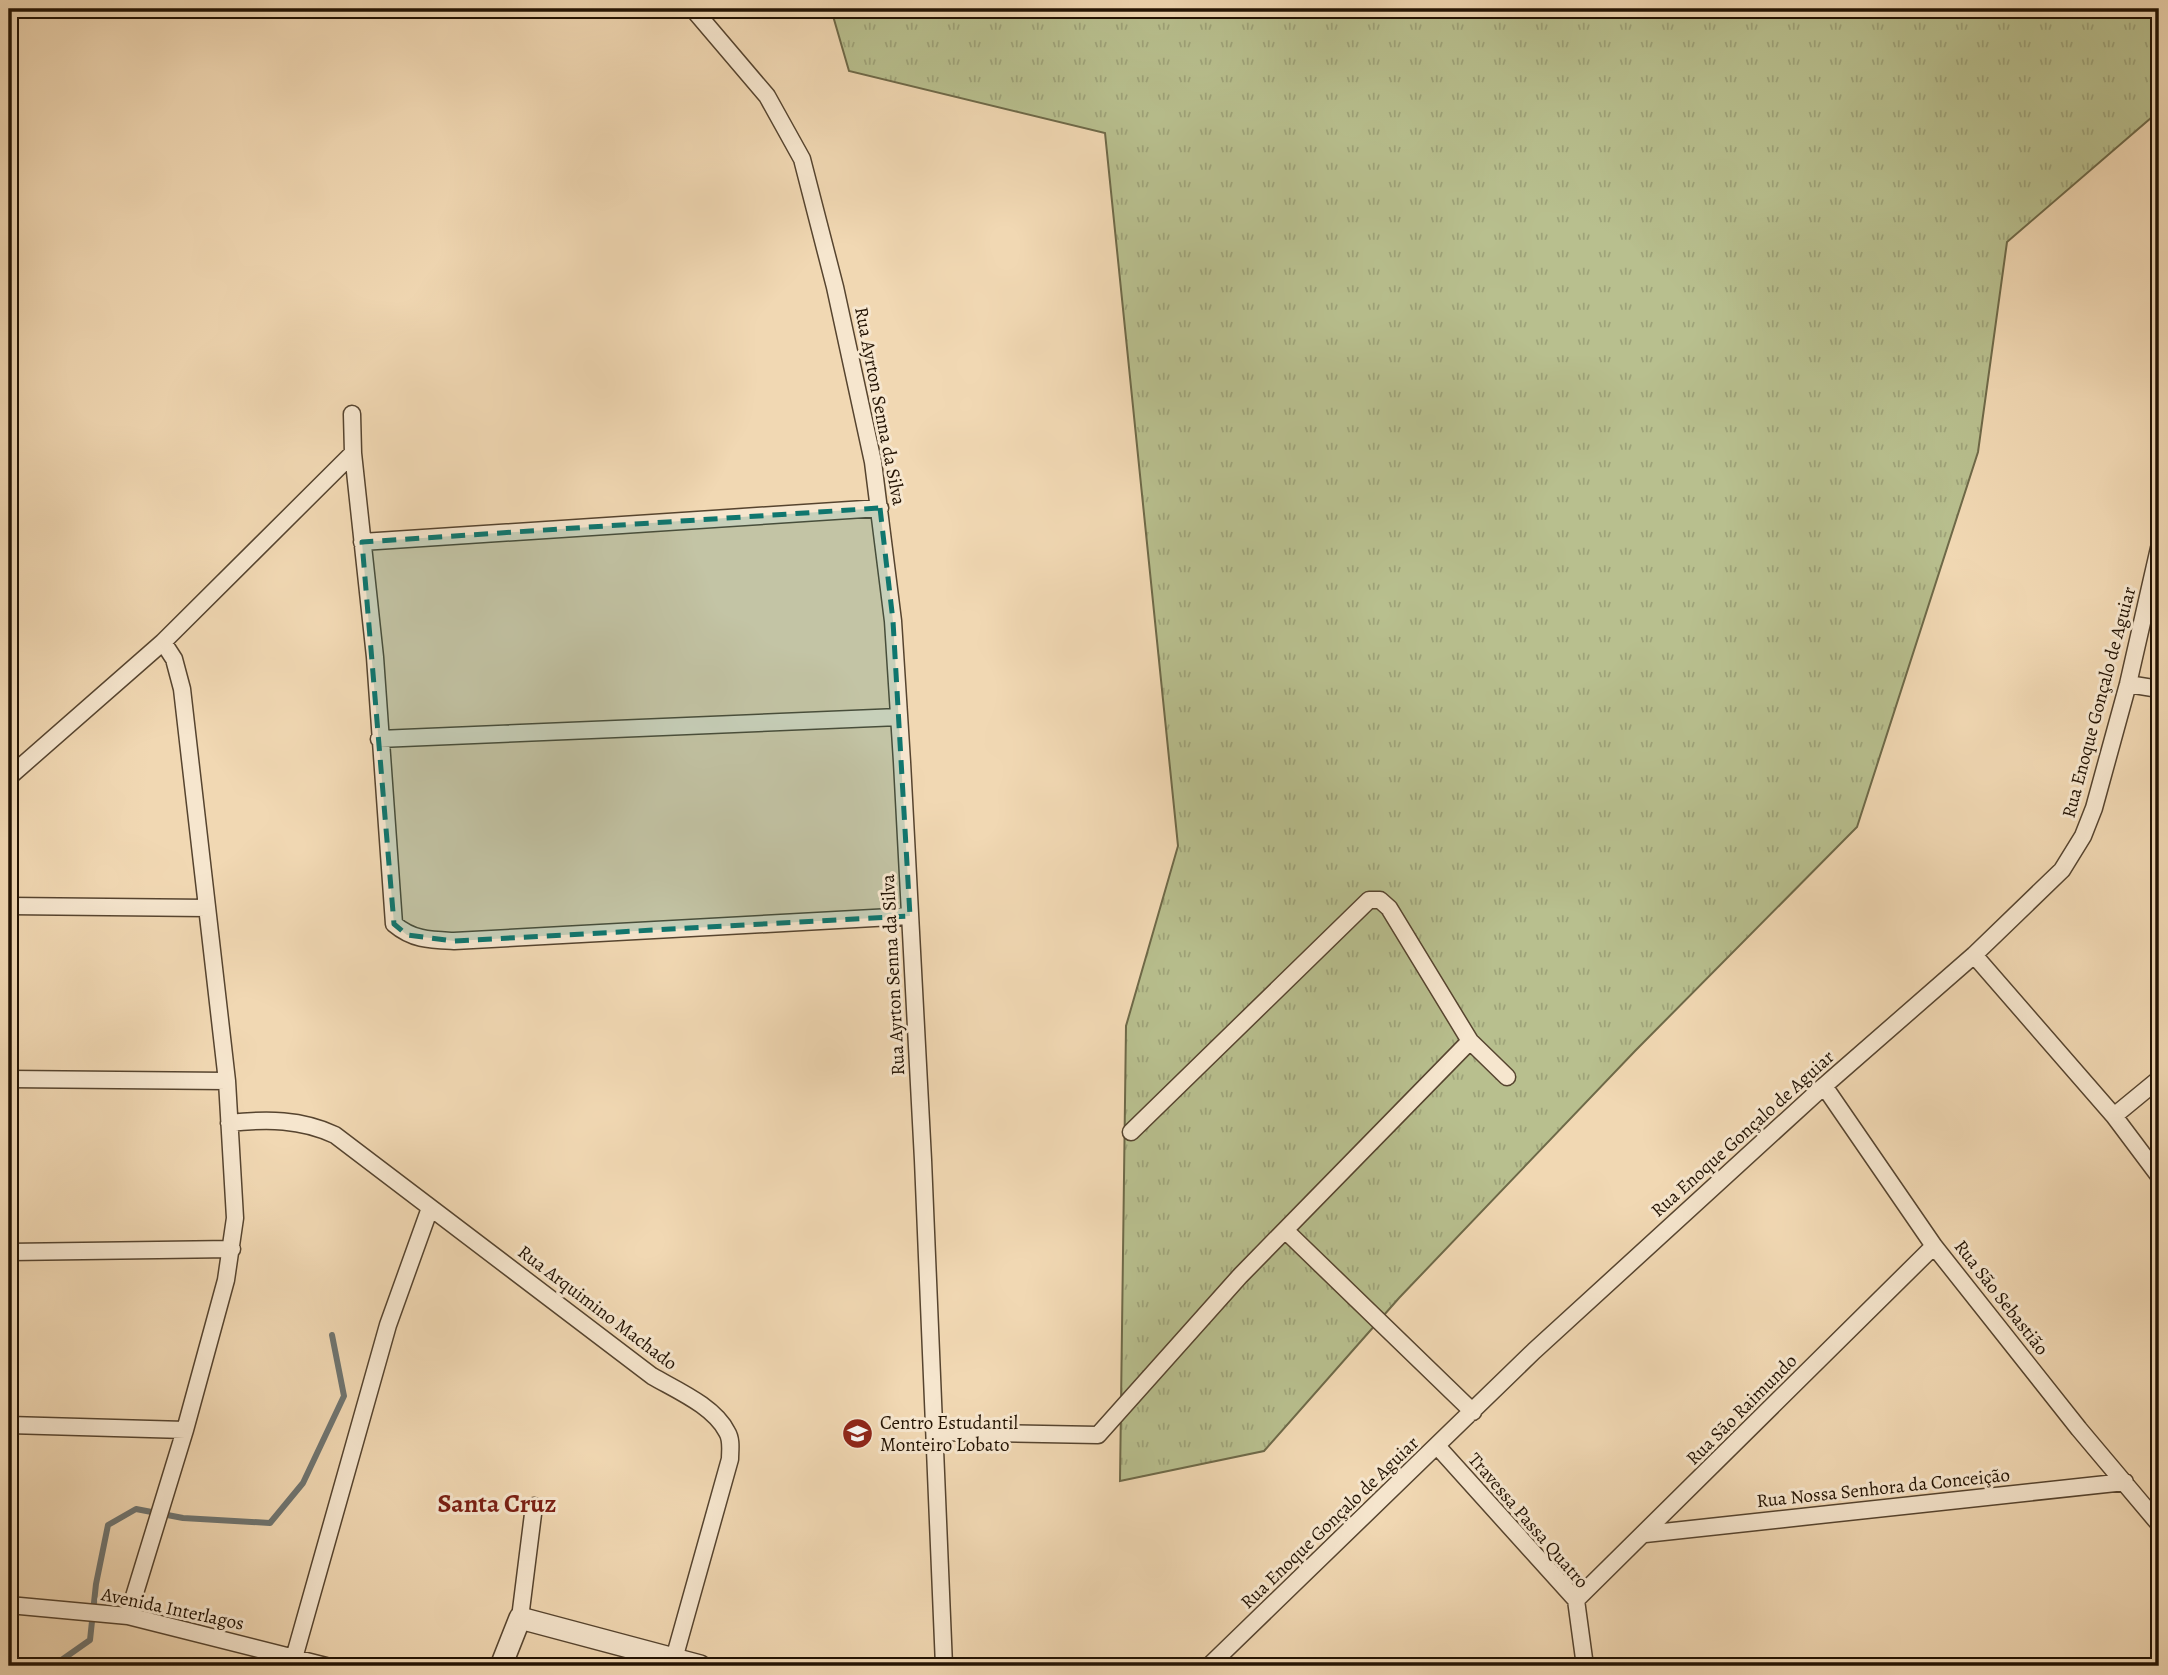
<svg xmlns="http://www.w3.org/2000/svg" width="2168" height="1675" viewBox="0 0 2168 1675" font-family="Alegreya,serif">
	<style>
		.grass { fill: url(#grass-tufts); stroke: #6e6948; stroke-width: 2 }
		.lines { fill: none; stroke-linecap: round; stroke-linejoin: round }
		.stream { stroke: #6f7571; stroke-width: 6 }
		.minor-casing { stroke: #56442f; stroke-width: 19 }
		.tertiary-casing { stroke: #56442f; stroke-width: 24 }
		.minor { stroke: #f6e6ce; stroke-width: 16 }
		.tertiary { stroke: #f6e6ce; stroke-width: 21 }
		.marked { fill: #0f766e; fill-opacity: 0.2; stroke: #0f766e; stroke-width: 5; stroke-dasharray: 14 9; stroke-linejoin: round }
		.labels { text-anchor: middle; stroke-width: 6; stroke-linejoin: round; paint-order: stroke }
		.street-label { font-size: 19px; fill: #231303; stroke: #f6e6ce }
		.poi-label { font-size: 19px; fill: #231303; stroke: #f6e6ce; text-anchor: start }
		.district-label { font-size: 26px; font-weight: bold; fill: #7a1f14; stroke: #f6e6ce }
	</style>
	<defs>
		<pattern id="grass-tufts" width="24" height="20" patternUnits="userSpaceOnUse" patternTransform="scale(1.75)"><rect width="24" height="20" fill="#b8bf8e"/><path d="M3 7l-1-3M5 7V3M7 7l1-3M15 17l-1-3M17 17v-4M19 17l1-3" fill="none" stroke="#9ea379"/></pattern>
	</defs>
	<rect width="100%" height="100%" fill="#f1d8b3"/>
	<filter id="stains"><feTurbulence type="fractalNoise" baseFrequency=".00286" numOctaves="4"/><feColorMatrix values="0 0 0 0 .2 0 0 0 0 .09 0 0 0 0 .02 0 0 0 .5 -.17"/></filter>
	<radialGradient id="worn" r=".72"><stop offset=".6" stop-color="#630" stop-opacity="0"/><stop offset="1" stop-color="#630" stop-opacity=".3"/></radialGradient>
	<path class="grass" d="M831,9H2159V111L2007,242L1978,452L1857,827L1635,1051L1399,1298L1264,1451L1120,1481L1126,1026L1178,846L1105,133L849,71Z"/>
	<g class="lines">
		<path class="stream" d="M53,1666L90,1640L96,1584L108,1525L136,1509L183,1518L270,1523L303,1483L344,1396L332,1335"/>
		<defs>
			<path id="minor" d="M693,9L767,96L802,159L835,287L873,462L893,621L902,762L923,1160L944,1666
				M352,414L353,453L375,657L394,924C413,940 430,940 454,941L910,916
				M362,542L880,508
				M163,642L353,453
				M2128,684L2159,689
				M379,739L899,717
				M9,777L163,642L174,659L182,689L227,1081L235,1218L226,1280L185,1430L128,1616
				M9,906L207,908
				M1974,955L2114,1116L2159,1176
				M1470,1041L1507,1077
				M9,1079L227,1081
				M1824,1086L1934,1246L2079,1429L2159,1524
				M2114,1116L2159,1079
				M229,1123C267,1119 301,1119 335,1135L652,1376C676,1390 714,1406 727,1432C732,1440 730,1450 730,1459L672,1666
				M1285,1230L1473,1412
				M9,1252L232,1249
				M9,1425L185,1430
				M936,1432L1098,1435L1240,1276L1470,1041L1389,908L1380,900H1369L1131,1132
				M1438,1447L1576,1600L1585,1666
				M1645,1534L2125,1482
				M1576,1600L1934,1246
				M9,1605L128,1616L326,1666
				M520,1618L534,1506
				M294,1658L388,1325L430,1208
				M1209,1666L1534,1351L1824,1086L1974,955L2062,870L2083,836L2094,808L2128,684L2159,548"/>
			<path id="tertiary" d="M501,1666L520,1618L700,1666"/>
		</defs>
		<use href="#minor" class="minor-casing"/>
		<use href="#tertiary" class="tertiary-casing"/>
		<use href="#minor" class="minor"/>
		<use href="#tertiary" class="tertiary"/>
	</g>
	<path class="marked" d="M880,508L893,621L910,916L454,941L407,935L394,924L362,542Z"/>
	<defs>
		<symbol id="school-disc" viewBox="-11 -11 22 22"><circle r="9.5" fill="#8f2418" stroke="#f6e6ce"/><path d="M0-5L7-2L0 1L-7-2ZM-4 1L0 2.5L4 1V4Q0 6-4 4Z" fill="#fff"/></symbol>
	</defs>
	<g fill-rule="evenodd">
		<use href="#school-disc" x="840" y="1416" width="35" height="35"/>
	</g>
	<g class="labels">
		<g class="street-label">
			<text transform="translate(881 406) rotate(79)" y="7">Rua Ayrton Senna da Silva</text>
			<text transform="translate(2098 702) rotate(-75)" y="7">Rua Enoque Gonçalo de Aguiar</text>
			<text transform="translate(892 975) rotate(-93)" y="7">Rua Ayrton Senna da Silva</text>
			<text transform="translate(1742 1133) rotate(-42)" y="7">Rua Enoque Gonçalo de Aguiar</text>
			<text transform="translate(2002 1297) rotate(52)" y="7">Rua São Sebastião</text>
			<text transform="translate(598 1307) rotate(37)" y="7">Rua Arquimino Machado</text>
			<text transform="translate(1741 1409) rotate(-45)" y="7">Rua São Raimundo</text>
			<text transform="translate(1883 1487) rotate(-6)" y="7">Rua Nossa Senhora da Conceição</text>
			<text transform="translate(1529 1520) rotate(49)" y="7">Travessa Passa Quatro</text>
			<text transform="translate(1329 1522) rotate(-44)" y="7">Rua Enoque Gonçalo de Aguiar</text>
			<text transform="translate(173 1608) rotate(12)" y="7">Avenida Interlagos</text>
		</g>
		<g class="poi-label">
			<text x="880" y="1429">Centro Estudantil<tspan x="880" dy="22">Monteiro Lobato</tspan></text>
		</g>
		<g class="district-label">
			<text x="497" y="1512">Santa Cruz</text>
		</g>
	</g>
	<rect width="2168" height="1675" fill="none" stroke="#f1d8b3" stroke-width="35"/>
	<rect x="10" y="10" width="2147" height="1654" fill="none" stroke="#231303" stroke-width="3.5"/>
	<rect x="18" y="18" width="2133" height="1640" fill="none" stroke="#231303" stroke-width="2"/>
	<rect width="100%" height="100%" filter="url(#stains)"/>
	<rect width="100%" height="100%" fill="url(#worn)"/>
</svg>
